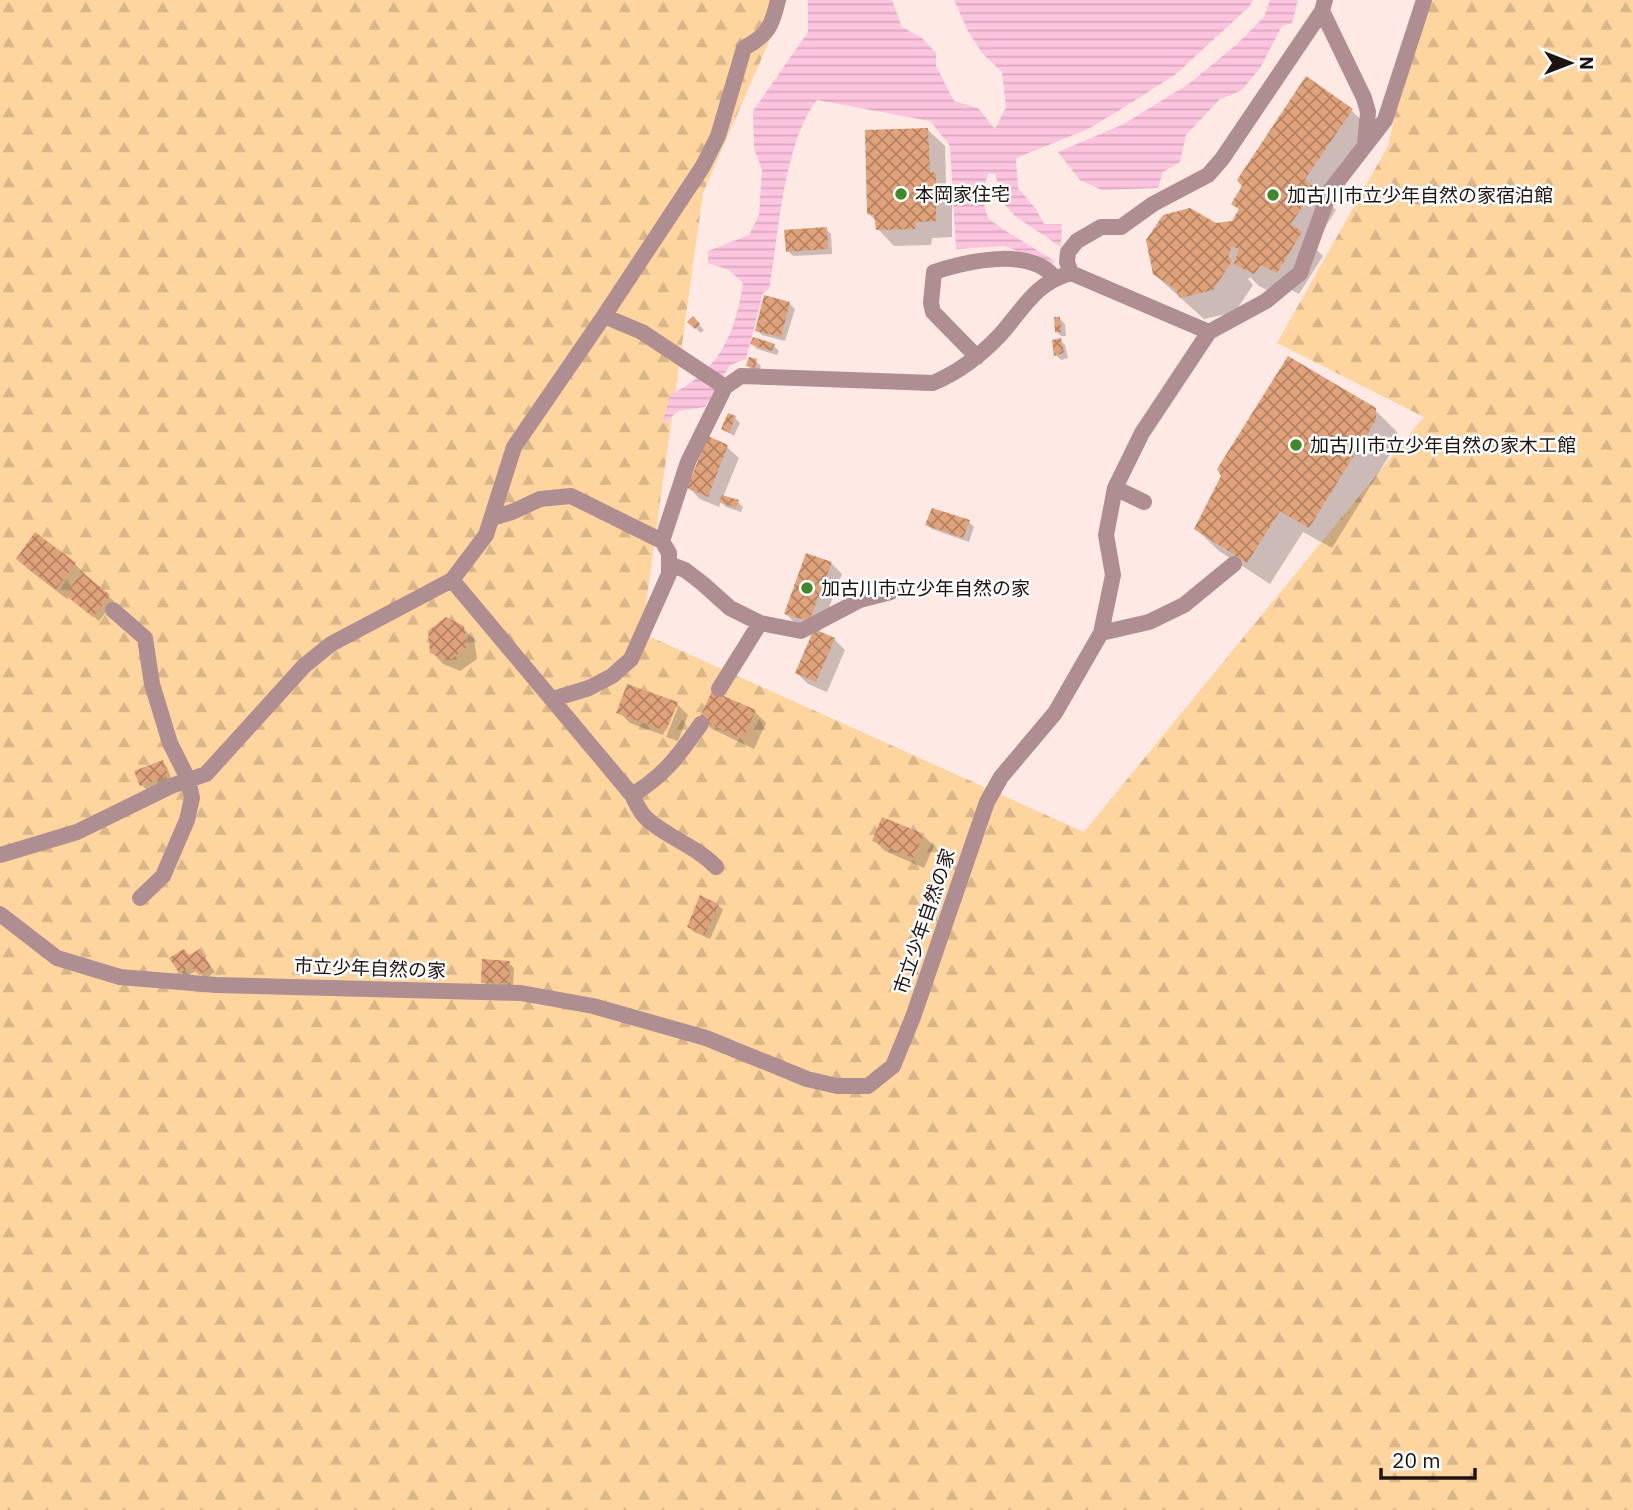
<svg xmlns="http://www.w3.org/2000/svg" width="1633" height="1510" viewBox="0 0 1633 1510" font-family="'IBM Plex Sans','Noto Sans JP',sans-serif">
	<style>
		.forest { fill: url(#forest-firs) }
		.water { fill: url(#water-rules) }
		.shadow { fill: #0003 }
		.building { fill: url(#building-cross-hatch) }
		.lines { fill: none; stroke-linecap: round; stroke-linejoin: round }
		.service { stroke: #af8e91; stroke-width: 16 }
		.poi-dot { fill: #41872b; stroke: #fff; stroke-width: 2.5 }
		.labels { text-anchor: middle; stroke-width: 5; stroke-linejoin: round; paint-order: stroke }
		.poi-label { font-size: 19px; fill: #1f1311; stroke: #fff; text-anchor: start }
		.street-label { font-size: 19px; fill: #1f1311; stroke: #fff }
	</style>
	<defs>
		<pattern id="forest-firs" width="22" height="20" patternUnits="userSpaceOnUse" patternTransform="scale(1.75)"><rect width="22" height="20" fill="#fed59f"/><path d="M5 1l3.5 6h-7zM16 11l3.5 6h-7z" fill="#d9b688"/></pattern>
		<pattern id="water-rules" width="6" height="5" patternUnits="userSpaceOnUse" patternTransform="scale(1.75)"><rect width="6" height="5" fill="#fdc4df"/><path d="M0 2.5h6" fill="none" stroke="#d8a8be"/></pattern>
		<pattern id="building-cross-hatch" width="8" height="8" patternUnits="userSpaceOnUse" patternTransform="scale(1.75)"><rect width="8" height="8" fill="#e0a27a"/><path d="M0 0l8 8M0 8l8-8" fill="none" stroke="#b58363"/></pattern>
	</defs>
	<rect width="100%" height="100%" fill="#ffe9e5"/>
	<path class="forest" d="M0,0H787L703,193L642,633L1084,832L1424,417L1277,343L1388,146L1420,0H1633V1510H0Z"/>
	<path class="water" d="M808,0H892L902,27L922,38L936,53V66L954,101L978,108L995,129L1006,107L1002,72L982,53L968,31L954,0H1253L1249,7L1176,74L1123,108L1088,129L1016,158L1018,188L1036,209L1044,224H1062L1061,247L1015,216L1004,204L995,174L988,173C984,188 981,203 988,217C993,225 1042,252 1054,261L1052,265L1005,246L956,249L950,146L930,121L817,100C783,144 779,234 769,289L763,293L746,359L730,365L705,407L678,411L662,426L670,395C719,370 735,336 743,283L729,270L708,263V251L749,235L759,215L762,170L754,148L753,111L808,32Z
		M1270,0H1298L1292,23L1282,26L1260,68L1242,90L1219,100L1186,135L1180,162L1163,172L1158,188L1102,190L1080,180L1058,152L1124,124L1190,83L1237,44L1264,17Z"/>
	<path class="shadow" d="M1307,79L1352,111L1374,133L1327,202L1336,210L1313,246L1323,256L1299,294L1283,286L1277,295L1259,286L1250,277L1248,279L1253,285L1235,312L1204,319L1154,274L1215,225L1233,222L1240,210L1234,204Z
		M928,130L945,146L946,185L952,191V237L932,238L931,245L894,246L878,229L877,222L868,213Z
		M826,229L831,234L832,254L793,256L788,251Z
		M766,297L790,304L795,309L785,341L762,335L757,330Z
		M693,318L704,330L701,333L690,322Z
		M1060,319L1065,324L1066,336H1061L1056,331Z
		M1060,340L1065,345L1068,358L1061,360L1056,355Z
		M752,344L774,346L779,351L777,355L757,349Z
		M756,361L761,366L759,372L753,371L748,366Z
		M1375,410L1397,432V443L1332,548L1303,532L1270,584L1219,551L1196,529Z
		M735,418L740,423L734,436L723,429Z
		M709,439L727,447L739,458L723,497L738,502L743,507L741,512L726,507L721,502L719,507L700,499L689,488Z
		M933,510L969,522L974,527L969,542L932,529L927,525Z
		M18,559L75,564L86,575L85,577L114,601L99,621L69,596L67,599L29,570Z
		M831,563L842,574L819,633L834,639L845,650L827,692L808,684L797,673L816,630L797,625L786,614Z
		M463,628L474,639L477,659L460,671L443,664L432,652Z
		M677,704L688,715L678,741L666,737L678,707H674L663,735L630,723L619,712Z
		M755,712L766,723L754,749L712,729L701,718Z
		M162,762L167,767L172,781L147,790L142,785Z
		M923,835L934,846L924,868L885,851L874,840Z
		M718,905L723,910L710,939L694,932L689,927Z
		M199,951L215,972L205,979L197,970L186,977L181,972L190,957Z
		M509,963L514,968L513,987H488L483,982Z"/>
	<path class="building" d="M1306,76L1353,109L1305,179L1315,187L1291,224L1302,232L1277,273L1261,265L1254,274L1234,264L1239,249L1232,246L1228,256L1232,261L1213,290L1180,298L1175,289L1153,274L1146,240L1163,215L1190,208L1216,223L1232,221L1239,209L1231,204L1242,186L1237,180Z
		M928,128L930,172L936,173V221L916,222L915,229L876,230L874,215L867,214L865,130Z
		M827,227L828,249L786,252L784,230Z
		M764,295L790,302L781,337L755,331Z
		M693,316L700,324L695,329L687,322Z
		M1054,317H1060L1061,332H1055Z
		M753,337L775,344L772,351L750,344Z
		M1061,338L1064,353L1054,356L1052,340Z
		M1288,356L1376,408V420L1309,528L1280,511L1247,563L1194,529L1221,476L1217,469Z
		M749,357L757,359L755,368L746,366Z
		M728,413L736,416L729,433L721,429Z
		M708,436L728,445L708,497L687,488Z
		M722,495L739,500L736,508L719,502Z
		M932,508L970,520L963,538L925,525Z
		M35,532L76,563L56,589L16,559Z
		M806,553L832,562L809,621L784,614Z
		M82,572L110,595L93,617L65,595Z
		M446,617L464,626L467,647L449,661L430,653L428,631Z
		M814,629L835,638L816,682L795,673Z
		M627,684L678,702L666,731L616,713Z
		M712,691L756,710L743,739L699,719Z
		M163,760L168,776L140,786L134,771Z
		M882,817L924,834L913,858L872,841Z
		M700,895L719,904L705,935L687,927Z
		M184,949L189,955L200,949L211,967L199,975L191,966L179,973L169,958Z
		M482,959L510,961L509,983H481Z"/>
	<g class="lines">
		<path class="service" d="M1322,11L1364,98L1368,112L1365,145
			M1071,273L1067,262L1068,252L1077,241L1101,227H1121L1153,204L1208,175L1222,159L1322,11L1325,0
			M604,316L642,332L725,387
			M977,357L933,312L931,303L934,272C965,262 1029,246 1054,277
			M1115,488L1144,502
			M492,518L512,512L540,499L571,496L662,541L688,462L725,387L741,376L933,383C959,372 980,356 999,336C1023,310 1034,283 1071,273L1209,332
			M669,564L685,570L702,583L730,608L760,623L801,631L860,600L891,592
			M452,580L632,795C636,803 640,813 647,819C668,838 698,847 716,867
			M113,610L145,638L152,684L170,743L188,779L192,798L187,820L163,876L140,898
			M1101,633L1149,622L1184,605L1234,564
			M719,689L760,623
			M553,699L589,688L612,676L631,659L669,574V553L662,541
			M632,795C665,775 679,755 701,724
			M0,855L77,832L171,786L206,774L304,666L331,644L452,580L486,535L514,447L604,316L703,166L718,136L744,48C768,35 772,26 778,0
			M0,914L57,958L120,977L216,985L521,993L593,1006L706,1038L807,1079L837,1086H868L893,1066L913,1017L987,802L1001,777L1055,713L1101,633L1113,575L1106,535L1115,488L1142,433L1209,332L1266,301L1300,273L1330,191L1385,120L1424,0"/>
	</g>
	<g class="poi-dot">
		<circle cx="901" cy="194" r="7"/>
		<circle cx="1273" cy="195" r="7"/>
		<circle cx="1296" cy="445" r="7"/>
		<circle cx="807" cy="588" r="7"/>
	</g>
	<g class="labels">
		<g class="poi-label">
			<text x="915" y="201">本岡家住宅</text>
			<text x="1287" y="202">加古川市立少年自然の家宿泊館</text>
			<text x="1310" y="452">加古川市立少年自然の家木工館</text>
			<text x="821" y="595">加古川市立少年自然の家</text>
		</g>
		<g class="street-label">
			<text transform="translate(924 921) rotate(-71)" y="7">市立少年自然の家</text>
			<text transform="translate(370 968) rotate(2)" y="7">市立少年自然の家</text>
		</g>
	</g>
	<g transform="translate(1570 63) rotate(90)" stroke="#ffffff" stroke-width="5" paint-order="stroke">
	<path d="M0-5L12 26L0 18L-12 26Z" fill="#1f1311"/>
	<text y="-10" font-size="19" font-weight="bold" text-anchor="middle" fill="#1f1311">N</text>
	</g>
	<path d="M1381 1468v10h94v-10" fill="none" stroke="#1f1311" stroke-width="3.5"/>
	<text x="1392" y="1468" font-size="21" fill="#1f1311" stroke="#ffffff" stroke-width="5" paint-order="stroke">20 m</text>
</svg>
